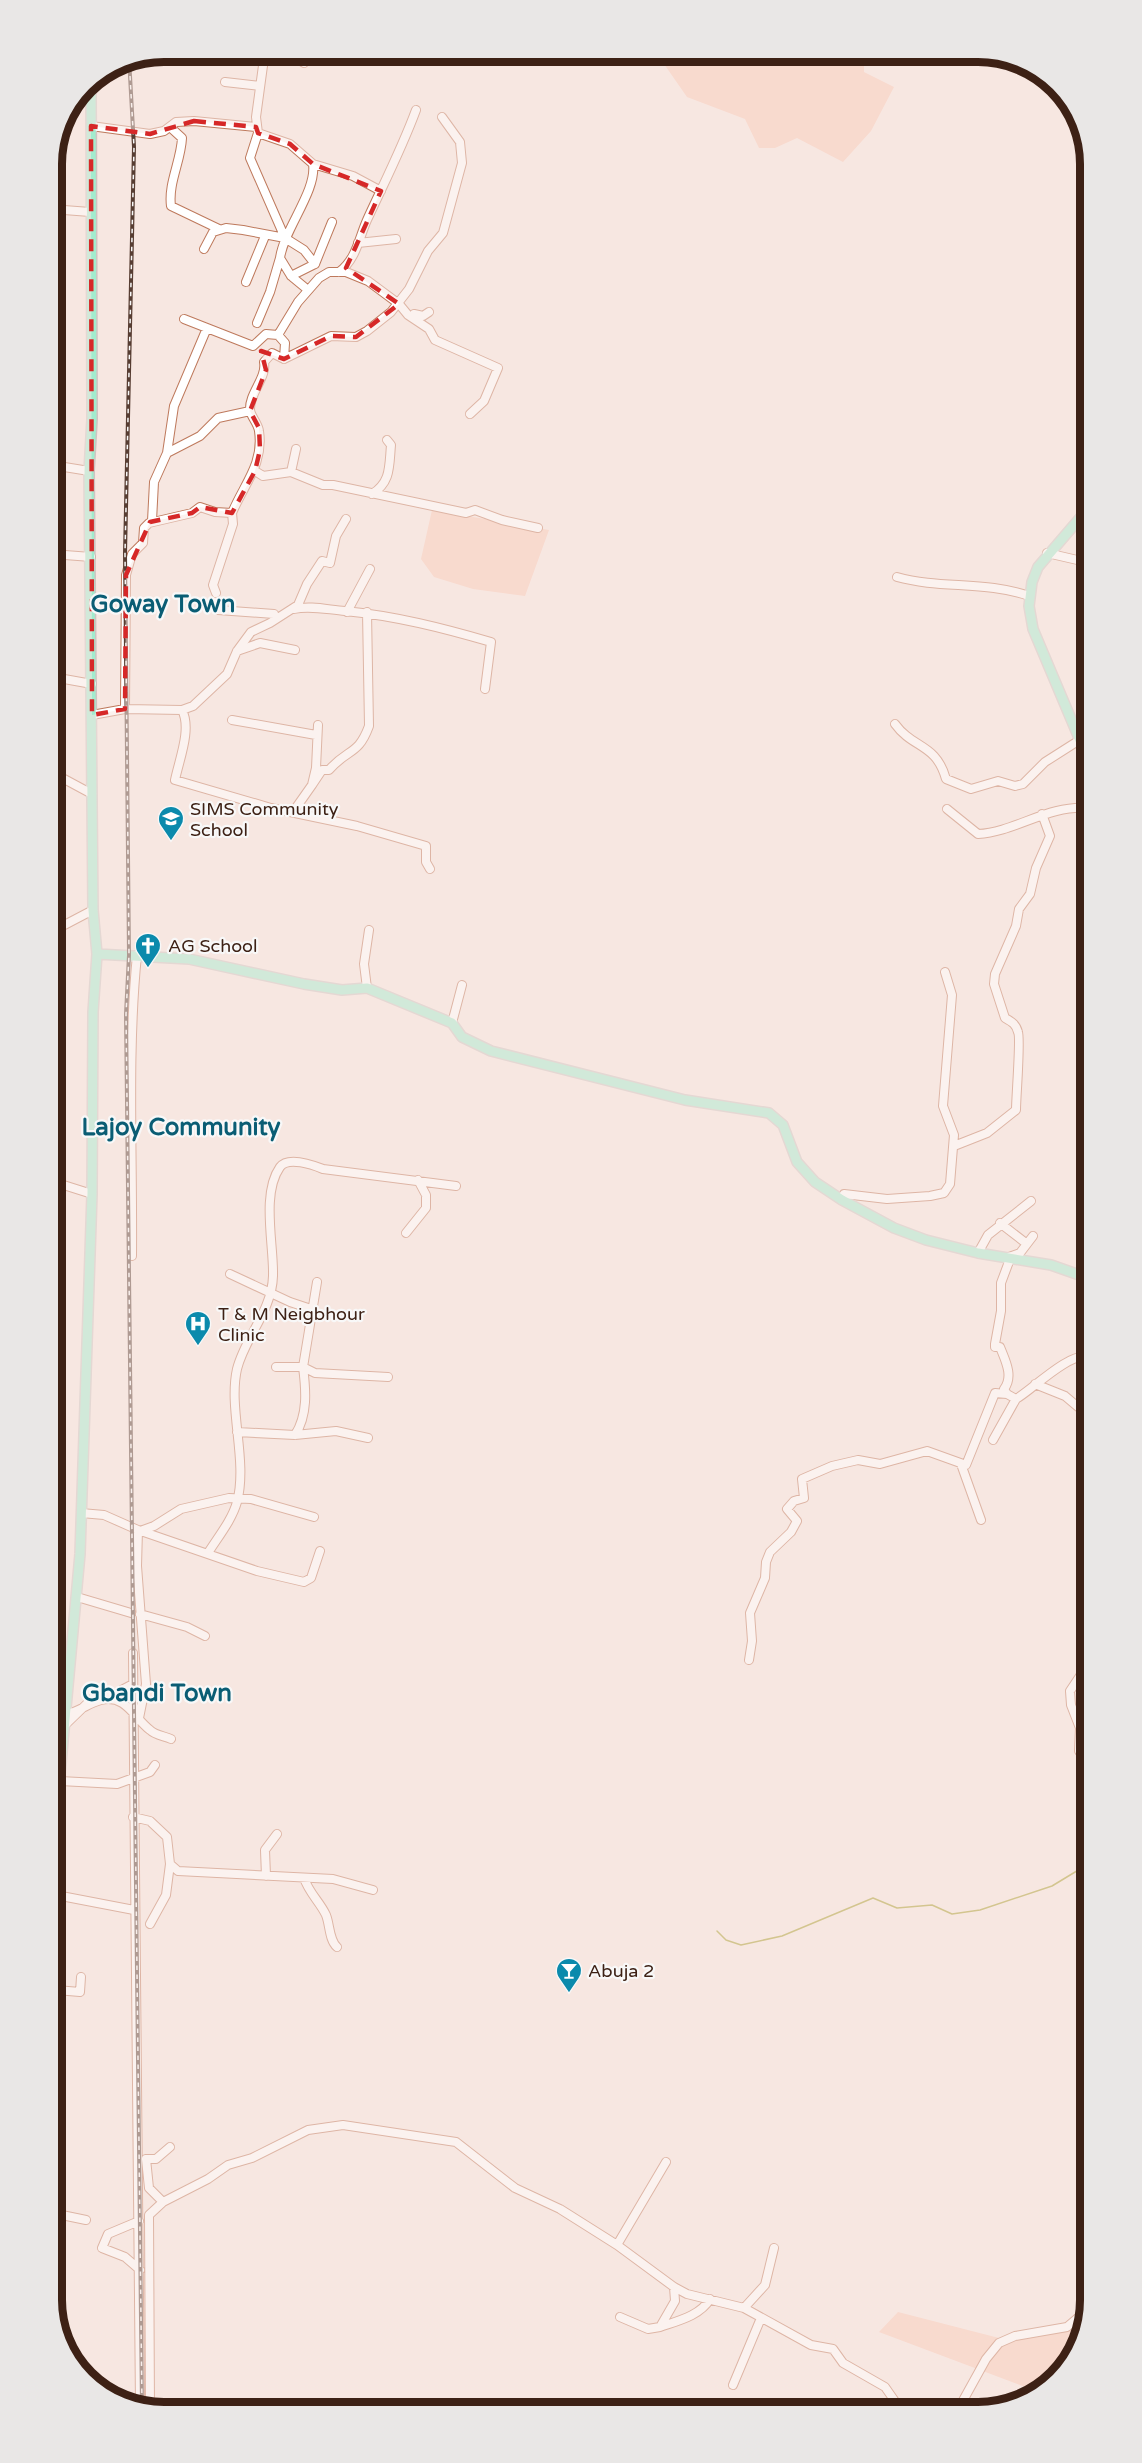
<svg xmlns="http://www.w3.org/2000/svg" width="1142" height="2463" viewBox="0 0 1142 2463" font-family="'Varela Round',sans-serif">
	<style>
		.green { fill: #f9c9b5 }
		.lines { fill: none; stroke-linecap: round; stroke-linejoin: round }
		.stream { stroke: #a79c2b; stroke-width: 1.5 }
		.minor-casing { stroke: #be795c; stroke-width: 10 }
		.major-casing { stroke: #cdc5c2; stroke-width: 12 }
		.minor { stroke: #fff; stroke-width: 8 }
		.major { stroke: #a2ecce; stroke-width: 9 }
		.rail-casing { stroke: #573d32; stroke-width: 4 }
		.rail { stroke: #f8f8f8; stroke-width: 1.5; stroke-dasharray: 4.5; stroke-linecap: butt }
		.marked { fill: none; stroke: #d62828; stroke-width: 4.5; stroke-dasharray: 12 8; stroke-linejoin: round }
		.labels { text-anchor: middle; stroke-width: 4.5; stroke-linejoin: round; paint-order: stroke }
		.poi-label { font-size: 18px; fill: #3d2115; stroke: #f8f8f8; text-anchor: start }
		.district-label { font-size: 24px; font-weight: bold; fill: #0a5d74; stroke: #f8f8f8 }
		.rim { fill: none; stroke: #3d2115; stroke-width: 8 }
	</style>
	<rect width="100%" height="100%" fill="#f7e7e1"/>
	<path class="green" d="M655,51H829L838,58L847,51H864V72L894,87L871,131L843,162L797,138L775,148H759L745,119L687,97Z
		M432,510L549,530L525,596L473,589L434,577L421,559Z
		M898,2312L999,2338L1038,2333L1058,2327L1080,2332L1068,2368L1036,2391L879,2332Z"/>
	<g class="lines">
		<path class="stream" d="M717,1931L726,1940L741,1945L782,1936L873,1898L897,1908L932,1905L952,1914L980,1910L1052,1886L1090,1863"/>
		<defs>
			<path id="minor" d="M265,51L256,117L258,133L250,158L285,238L304,250L315,264L291,276L308,290
				M283,51L304,63
				M225,82L260,86
				M91,126L150,134L164,131L176,122L194,121L256,127
				M170,127L182,138C181,161 168,183 171,206L219,229
				M258,133L290,144L313,164C317,191 284,229 280,258L291,276
				M313,164L353,176L381,191
				M51,209L90,212
				M358,243L396,239
				M204,249L213,232L226,228L243,230L285,238
				M315,264L332,222
				M339,272C356,260 359,238 367,220C384,183 402,148 416,110
				M246,282L265,236
				M414,314L423,316L429,312
				M184,319L253,346L266,334L278,335
				M257,323L270,292L280,258
				M284,359L331,336L356,337L367,331L391,312L409,289L428,251L443,233L462,163L460,142L442,117
				M167,453L200,436L218,418L250,411
				M52,465L89,471
				M255,471L263,476L291,472L323,485H333L466,513L475,510L502,520L538,528
				M291,472L296,449
				M372,494C391,482 389,467 391,445L387,440
				M152,521L154,482L167,453L174,406L207,328
				M1047,553L1086,562
				M52,554L91,557
				M897,577C940,589 986,581 1029,596
				M216,593L213,585L233,524L232,513
				M294,609C311,605 329,610 345,611C396,616 443,628 491,642L485,689
				M218,610L274,614
				M347,612L370,569
				M237,651L260,643L295,650
				M53,677L92,684
				M125,709L126,575L132,554L143,543L144,528L149,523L192,513L200,507L215,512L232,513C244,484 264,464 259,431C258,423 251,417 250,410C249,393 267,378 264,362L272,353L284,359L285,343L278,335L298,302L319,278L329,272H346L368,281L399,304L408,315L429,329L435,340L498,368L484,401L470,414
				M182,710C192,729 179,760 175,780L271,808L357,826L426,846V862L430,869
				M92,715L125,709L182,710L193,706L227,674L237,651L251,632L270,623L298,605L307,584L322,561L330,563L336,536L346,519
				M232,720L316,735
				M895,724C913,749 936,743 946,779L971,789L998,781L1015,786L1023,784L1045,762L1078,741
				M53,773L92,794
				M312,785L322,770H329C348,748 358,756 369,726L367,612
				M947,809L978,834C1015,832 1048,805 1087,808
				M293,812L312,785L316,768L318,725
				M53,931L93,910
				M367,988L364,964L369,930
				M452,1023L462,985
				M954,1146L987,1133L1016,1110C1016,1097 1021,1038 1018,1032C1016,1024 1012,1022 1005,1018L994,984L995,974L1016,926L1019,909L1030,894L1036,868L1050,836L1042,814
				M54,1182L92,1194
				M842,1200L844,1194L887,1199L930,1196L944,1193L950,1184L954,1135L943,1106L952,995L945,972
				M1000,1223L1027,1244
				M406,1233L426,1208V1195L418,1180
				M978,1253L988,1235L1031,1201
				M132,1256C133,1155 127,1055 137,955
				M1009,1257L1020,1253L1033,1236
				M230,1274L290,1302L314,1310
				M317,1282L303,1367L315,1373L388,1377
				M276,1367H303C306,1390 308,1415 295,1435
				M1035,1384L1065,1396L1078,1407L1089,1411
				M1007,1394L1004,1389C1014,1376 1005,1360 1000,1347H995V1344L1001,1311V1283L1010,1259
				M237,1432L295,1435L336,1431L368,1438
				M993,1440L1016,1399
				M961,1464L981,1520
				M81,1513L104,1515L138,1530L137,1566L146,1684L139,1718
				M138,1530L257,1571L304,1582L311,1578L320,1551
				M143,1530L154,1526L181,1509L229,1498L251,1499L314,1517
				M208,1553C218,1537 232,1520 237,1502C248,1461 228,1409 237,1369C245,1337 272,1311 273,1276C274,1245 261,1194 280,1167C288,1156 313,1165 323,1169L456,1186
				M77,1597L131,1613
				M140,1614L187,1627L205,1636
				M133,1653L140,2406
				M749,1660L752,1641L750,1613L765,1578L766,1562L770,1552L791,1532L797,1521L787,1509L794,1501L804,1498L802,1479L832,1466L858,1460L880,1464L927,1451L966,1465L995,1393L1007,1394L1016,1399C1032,1390 1069,1352 1088,1357
				M1089,1671L1082,1673L1070,1691L1071,1705L1080,1728L1079,1751L1090,1766
				M67,1714C80,1711 89,1703 101,1700C126,1694 134,1718 150,1730C155,1735 164,1736 171,1739
				M66,1724L96,1695L116,1693L133,1684
				M60,1781L117,1784L150,1772L155,1765
				M133,1817L150,1821L167,1837L170,1864L178,1871L333,1879L373,1890
				M266,1876L265,1850L277,1834
				M304,1878C309,1893 320,1902 326,1915C330,1925 329,1940 337,1947
				M56,1895L134,1910
				M150,1924L166,1895L170,1864
				M56,1990L80,1992L81,1977
				M163,2202L149,2188L146,2159H156L170,2147
				M57,2214L86,2220
				M139,2221L108,2234L102,2248L125,2257L140,2270
				M617,2245L666,2162
				M744,2308L765,2285L774,2248
				M620,2317L648,2329L660,2327L675,2301L674,2287
				M660,2327C677,2321 700,2316 710,2299
				M733,2385L761,2318
				M960,2406L986,2359L999,2343L1015,2336L1067,2327L1087,2310
				M150,2409L149,2215L163,2202L208,2179L228,2165L252,2158L308,2130L343,2125L456,2142L515,2188L560,2209L617,2245L674,2287L687,2294L744,2308L811,2345L833,2349L843,2363L885,2387L899,2407"/>
			<path id="major" d="M1086,511L1038,567L1032,582L1029,606L1033,629L1087,757
				M97,954L189,959L304,984L342,990L367,988L452,1023L462,1037L491,1051L685,1100L769,1113L783,1125L797,1162L815,1182L842,1200L894,1228L926,1240L978,1253L1051,1265L1088,1278
				M56,1818L80,1554L92,1194L93,1012L97,954L93,910L89,471L92,419L91,79"/>
		</defs>
		<use href="#minor" class="minor-casing"/>
		<use href="#major" class="major-casing"/>
		<use href="#minor" class="minor"/>
		<use href="#major" class="major"/>
		<defs>
			<path id="rail" d="M129,58L134,147L125,553L129,955L126,1014L142,2407"/>
		</defs>
		<use href="#rail" class="rail-casing"/>
		<use href="#rail" class="rail"/>
	</g>
	<path d="M0 0H1142V2463H0ZM194,121L256,127L258,133L290,144L313,164L381,191L346,268L399,304L356,337L331,336L284,359L261,351L266,370L250,411L259,428L260,450L255,471L232,513L200,507L192,513L150,522L126,575L125,709L92,715L91,126L150,134Z" fill="#f7e7e1" fill-opacity=".55" fill-rule="evenodd"/>
	<path class="marked" d="M194,121L256,127L258,133L290,144L313,164L381,191L346,268L399,304L356,337L331,336L284,359L261,351L266,370L250,411L259,428L260,450L255,471L232,513L200,507L192,513L150,522L126,575L125,709L92,715L91,126L150,134Z"/>
	<defs>
		<symbol id="school-pin" viewBox="-11 -11 22 30"><path d="M0 17L-7.5 6A9.5 9.5 0 1 1 7.5 6Z" fill="#0b8aac" stroke="#f8f8f8"/><path d="M0-5L7-2L0 1L-7-2ZM-4 1L0 2.5L4 1V4Q0 6-4 4Z" fill="#fff"/></symbol>
		<symbol id="church-pin" viewBox="-11 -11 22 30"><path d="M0 17L-7.5 6A9.5 9.5 0 1 1 7.5 6Z" fill="#0b8aac" stroke="#f8f8f8"/><path d="M-1.2-6h2.4v3.5h3.3v2.4h-3.3V6h-2.4V-.1h-3.3v-2.4h3.3Z" fill="#fff"/></symbol>
		<symbol id="hospital-pin" viewBox="-11 -11 22 30"><path d="M0 17L-7.5 6A9.5 9.5 0 1 1 7.5 6Z" fill="#0b8aac" stroke="#f8f8f8"/><path d="M-5-5h3v3.5h4V-5h3V5h-3V1.5h-4V5h-3Z" fill="#fff"/></symbol>
		<symbol id="bar-pin" viewBox="-11 -11 22 30"><path d="M0 17L-7.5 6A9.5 9.5 0 1 1 7.5 6Z" fill="#0b8aac" stroke="#f8f8f8"/><path d="M-6-5H6L.8 .8V4.5H3.5V6h-7V4.5H-.8V.8Z" fill="#fff"/></symbol>
	</defs>
	<g fill-rule="evenodd">
		<use href="#school-pin" x="156" y="804" width="30" height="40"/>
		<use href="#church-pin" x="133" y="931" width="30" height="40"/>
		<use href="#hospital-pin" x="183" y="1309" width="30" height="40"/>
		<use href="#bar-pin" x="554" y="1956" width="30" height="40"/>
	</g>
	<g class="labels">
		<g class="poi-label">
			<text x="190" y="815">SIMS Community<tspan x="190" dy="21">School</tspan></text>
			<text x="168" y="952">AG School</text>
			<text x="218" y="1320">T &amp; M Neigbhour<tspan x="218" dy="21">Clinic</tspan></text>
			<text x="588" y="1977">Abuja 2</text>
		</g>
		<g class="district-label">
			<text x="163" y="612">Goway Town</text>
			<text x="181" y="1135">Lajoy Community</text>
			<text x="157" y="1701">Gbandi Town</text>
		</g>
	</g>
	<path d="M0 0H1142V2463H0ZM164 62H978A102 102 0 0 1 1080 164V2300A102 102 0 0 1 978 2402H164A102 102 0 0 1 62 2300V164A102 102 0 0 1 164 62Z" fill="#e9e7e6" fill-rule="evenodd"/>
	<path class="rim" d="M164 62H978A102 102 0 0 1 1080 164V2300A102 102 0 0 1 978 2402H164A102 102 0 0 1 62 2300V164A102 102 0 0 1 164 62Z"/>
</svg>
